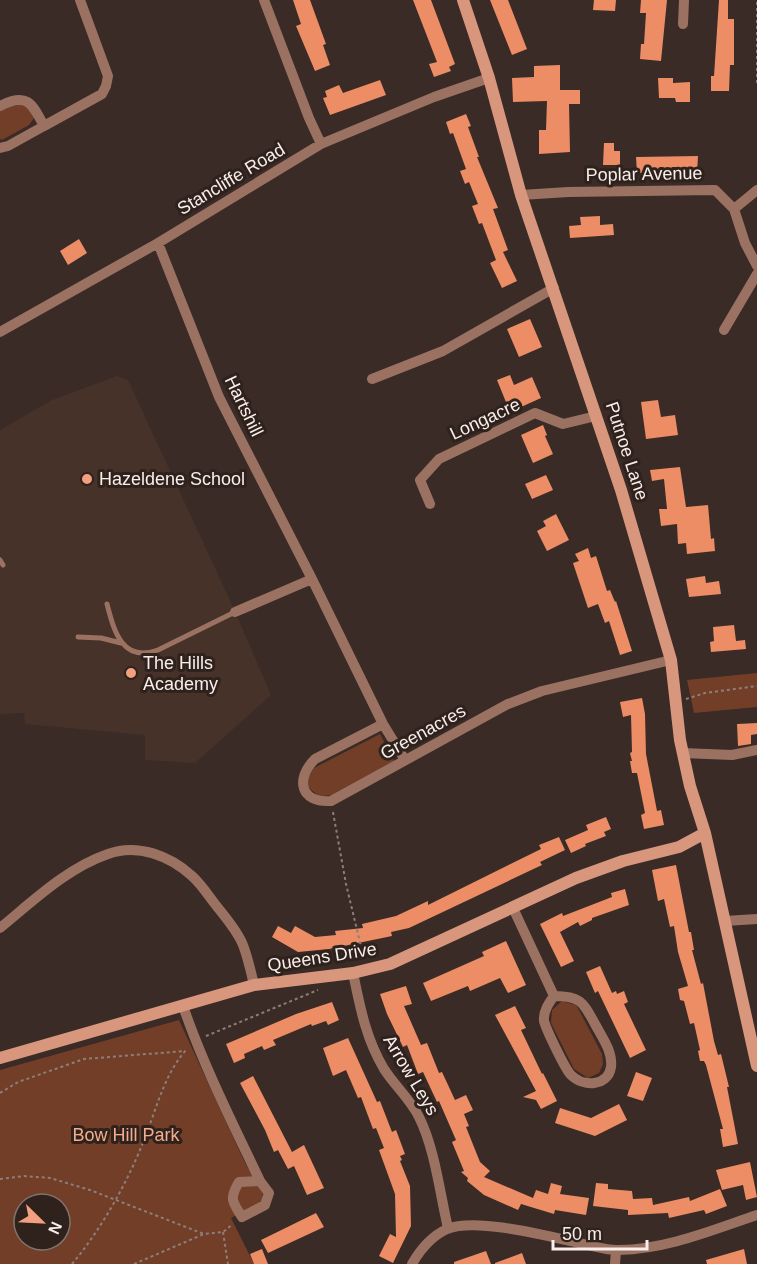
<svg xmlns="http://www.w3.org/2000/svg" width="757" height="1264" viewBox="0 0 757 1264" font-family="Helvetica,sans-serif">
	<style>
		.built { fill: #463229 }
		.green { fill: #733e28; fill-rule: evenodd }
		.building { fill: #ec8d66 }
		.lines { fill: none; stroke-linecap: round; stroke-linejoin: round }
		.path { stroke: #8c7f7b; stroke-width: 2; stroke-dasharray: 3 3; stroke-linecap: butt }
		.lane { stroke: #9b7262; stroke-width: 5 }
		.street { stroke: #9b7262; stroke-width: 10 }
		.secondary { stroke: #d8977d; stroke-width: 12 }
		.poi-dot { fill: #f2a07f; stroke: #2f221c; stroke-width: 2 }
		.labels { text-anchor: middle; stroke-width: 6; stroke-linejoin: round; paint-order: stroke }
		.street-label { font-size: 18px; fill: #f8eeeb; stroke: #2f221c }
		.poi-label { font-size: 18px; fill: #f8eeeb; stroke: #2f221c; text-anchor: start }
		.park-label { font-size: 18px; fill: #f4ac8f; stroke: #2f221c }
	</style>
	<rect width="100%" height="100%" fill="#3a2b26"/>
	<path class="built" d="M117,376L128,380L234,609L271,695L195,763L145,760V735L25,724L24,713L0,714V430L52,400Z"/>
	<path class="green" d="M28,103L34,118L29,125L2,140L0,139V109Z
		M757,673V707L694,713L687,680Z
		M380,734L394,761L331,795C320,797 315,795 308,786V777L314,768Z
		M562,1001L576,1005L580,1012L602,1054L603,1064L599,1073L588,1078L574,1069L551,1023L552,1010Z
		M179,1020L245,1163L263,1192L262,1202L231,1218L254,1264H0V1070ZM24,1204H60V1240H24Z"/>
	<path class="building" d="M293,0H310L326,44L323,45L330,65L315,71L296,26L301,24Z
		M413,0H431L455,64L449,67L451,71L434,77L429,64L437,62Z
		M490,0H508L527,49L512,55Z
		M594,0H616L615,11L593,10Z
		M641,0H667L661,61L640,59L641,44H644L646,13H640Z
		M719,0H728V19H734V65H730L729,91H711V76H714Z
		M560,65V90H580V104H569L570,152L539,154V130H546L547,101L513,102L512,78L534,77V66Z
		M658,78H673V83L690,82V102H676L675,98H659Z
		M380,80L386,95L330,115L323,98L327,97L325,91L339,85L343,93Z
		M466,114L471,126L468,127L479,157H477L498,208L493,209L508,250L503,252L517,281L502,288L490,263L496,260L482,223L479,224L472,206L478,204L469,182L465,184L460,171L466,169L453,133L450,134L446,122Z
		M604,143H614V151H620V165H603Z
		M698,156L697,173H637L636,157Z
		M600,216V225L613,224L614,235L570,238L569,226L581,225L580,217Z
		M79,239L87,253L68,265L60,251Z
		M530,319L542,347L519,357L507,329Z
		M510,375L514,385L532,377L541,398L510,412L497,380Z
		M658,400L661,417L675,415L678,435L646,439L641,402Z
		M543,425L547,435L545,436L553,454L533,463L521,435Z
		M680,467L686,507L708,505L711,539L714,538L715,551L687,554L686,543L678,544L677,524L661,526L659,509H667L664,479L652,481L650,470Z
		M546,475L553,490L532,499L525,484Z
		M556,514L569,540L547,551L537,531L546,526L543,521Z
		M588,548L591,558L596,556L607,591L610,590L615,602L616,601L632,651L620,655L609,621L605,623L598,604L588,608L573,563L579,561L575,554Z
		M705,576L706,583L719,581L721,594L689,597L686,579Z
		M734,625L736,641L745,640L746,649L711,652L710,642L714,641L713,627Z
		M642,698L645,714L646,754L657,811L661,810L664,825L644,829L641,815L645,813L637,773H632L630,761H632L630,753L632,752L631,715L623,717L620,702Z
		M757,723V734L751,735V744L738,746L737,724Z
		M606,817L611,829L604,832L606,836L585,844L586,846L571,853L565,840L588,830L586,825Z
		M559,837L565,850L540,862L542,865L409,928L391,932L392,936L329,949L298,952L272,937L278,926L291,933L295,926L315,937L336,935L335,931L363,928L362,924L396,916L428,901V905L541,849L539,845Z
		M676,865L689,932H691L694,950H692L701,984L703,983L714,1041L718,1055L721,1054L729,1087H727L738,1144L723,1147L720,1129H723L706,1065L704,1061H700L698,1051L700,1050L694,1023L690,1024L684,1001L680,1000L678,989L688,986L678,952L674,926L670,927L664,899L658,901L652,870Z
		M625,889L629,905L592,918V920L580,926L578,922L560,932L574,961L561,967L540,924L562,913L563,916L612,897L611,893Z
		M506,941L526,985L508,993L500,978L470,991L468,986L431,1001L423,983L484,956L482,952Z
		M600,966L612,993L616,991L617,994L624,991L628,1002L624,1004L646,1050L630,1058L598,991L595,993L586,972Z
		M406,986L412,1004L404,1006L421,1045L427,1043L439,1073L442,1072L455,1100L466,1095L473,1110L464,1114L469,1126L466,1127L480,1162L490,1171L484,1177L533,1198L536,1190L548,1194L551,1183L562,1186L560,1194L589,1198L586,1215L555,1210L554,1214L521,1204L518,1210L484,1195L467,1181L468,1178L461,1172L464,1171L452,1142L456,1140L439,1101L437,1102L423,1072L418,1074L407,1045L403,1047L387,1014L380,994Z
		M332,1002L339,1020L328,1025L326,1021L312,1026L311,1024L273,1040L276,1045L264,1050L262,1046L244,1054L245,1058L234,1063L226,1044L296,1014Z
		M515,1006L526,1028L521,1030L542,1074L543,1073L557,1101L541,1109L536,1100L523,1097L536,1091L495,1015Z
		M348,1038L377,1102L380,1101L392,1132L396,1130L405,1154L400,1156L402,1160L400,1161L410,1186L411,1226L393,1263L379,1256L390,1234L396,1237L395,1194L379,1150L384,1148L376,1128L373,1129L361,1097L358,1098L346,1070L333,1076L323,1048Z
		M636,1072L652,1078L643,1101L627,1096Z
		M253,1076L292,1152L304,1145L324,1188L307,1195L294,1166L288,1169L278,1150L274,1152L265,1130L240,1083Z
		M619,1104L627,1120L595,1136L555,1123L560,1108L591,1118Z
		M750,1162L757,1197L746,1200L743,1185L722,1190L716,1170Z
		M596,1183L608,1184V1189L632,1191L633,1199L652,1198L653,1205L689,1197L690,1201L720,1189L727,1206L706,1214L704,1210L669,1218L668,1213L628,1215V1210L593,1206Z
		M316,1213L324,1227L268,1253L261,1240Z
		M262,1249L268,1264H254L250,1254Z
		M744,1249L747,1264H707L706,1260Z
		M486,1251L491,1264H454V1262Z
		M522,1253L526,1264H495V1263Z"/>
	<g class="lines">
		<path class="path" d="M757,2V83
			M686,699L705,693L757,686
			M333,812L346,884L364,959
			M206,1036L318,990
			M0,1093L18,1082L84,1059L185,1051
			M0,1179L24,1176L50,1178L90,1190L204,1234
			M223,1232L228,1264
			M72,1264C100,1231 126,1185 142,1145C156,1112 163,1075 187,1049
			M134,1264L204,1234L223,1232L233,1224"/>
		<path class="lane" d="M0,560L3,565
			M107,604C114,631 122,663 158,650L235,612
			M78,637L101,638L121,643"/>
		<path class="street" d="M264,0L309,118L321,144
			M683,24L684,0
			M0,106C27,92 32,103 44,126L8,146L0,148
			M44,126L102,94L106,86L108,76L80,0
			M521,195L568,192L715,190L734,209L745,243L757,266
			M734,209L757,190
			M158,243L219,397L312,579L383,724L405,760
			M724,330L757,274
			M0,332L158,243L321,144L434,97L489,78
			M372,379L443,351L554,288
			M430,504L420,480L439,459L535,413L563,424L596,416
			M235,612L312,579
			M383,724L315,759C295,779 300,803 331,801L508,704L542,691L671,660
			M683,753L732,755L757,750
			M513,908L554,996C581,996 583,1002 595,1024C602,1037 613,1052 611,1067C608,1087 583,1087 571,1075C565,1069 546,1029 544,1021C543,1011 549,1003 554,996
			M725,921L757,919
			M0,928C33,901 67,868 108,854C138,843 170,856 192,876C201,884 208,895 215,904C225,917 237,930 243,945C248,958 251,972 254,985
			M353,973C360,1007 366,1039 384,1069C395,1086 410,1099 419,1117C435,1149 440,1194 448,1228
			M183,1006C204,1067 233,1124 260,1181
			M260,1181L269,1193L265,1205L242,1217C232,1201 229,1199 239,1182Z
			M412,1264C420,1250 432,1236 447,1229C477,1217 551,1237 583,1244C595,1246 608,1251 619,1250C668,1249 712,1230 757,1215
			M615,1264L616,1251"/>
		<path class="secondary" d="M463,0L489,78L521,195L621,490L671,660L680,740L690,786L705,833L757,1066
			M0,1058L254,985L353,973L390,964L576,878L623,861L679,847L705,833"/>
	</g>
	<g class="poi-dot">
		<circle cx="87" cy="479" r="6"/>
		<circle cx="131" cy="673" r="6"/>
	</g>
	<g class="labels">
		<g class="street-label">
			<text transform="translate(644 174) rotate(-1)" y="6">Poplar Avenue</text>
			<text transform="translate(231 179) rotate(-31)" y="6">Stancliffe Road</text>
			<text transform="translate(244 406) rotate(64)" y="6">Hartshill</text>
			<text transform="translate(485 419) rotate(-25)" y="6">Longacre</text>
			<text transform="translate(627 451) rotate(72)" y="6">Putnoe Lane</text>
			<text transform="translate(423 732) rotate(-29)" y="6">Greenacres</text>
			<text transform="translate(322 957) rotate(-9)" y="6">Queens Drive</text>
			<text transform="translate(411 1075) rotate(59)" y="6">Arrow Leys</text>
		</g>
		<g class="poi-label">
			<text x="99" y="485">Hazeldene School</text>
			<text x="143" y="669">The Hills<tspan x="143" dy="21">Academy</tspan></text>
		</g>
		<g class="park-label">
			<text x="126" y="1141">Bow Hill Park</text>
		</g>
	</g>
	<g transform="translate(42 1222) rotate(114)"><circle r="28" fill="#2f221c" stroke="#7f746f" stroke-width="1.5"/>
	<path d="M0-4.5L10 22L0 15L-10 22Z" fill="#f2a07f"/>
	<text y="-9" font-size="16" font-weight="bold" text-anchor="middle" fill="#f8eeeb">N</text>
	</g>
	<path d="M553 1240v9h94v-9" fill="none" stroke="#f8eeeb" stroke-width="3"/>
	<text x="562" y="1240" font-size="18" fill="#f8eeeb" stroke="#2f221c" stroke-width="4.5" paint-order="stroke">50 m</text>
</svg>
